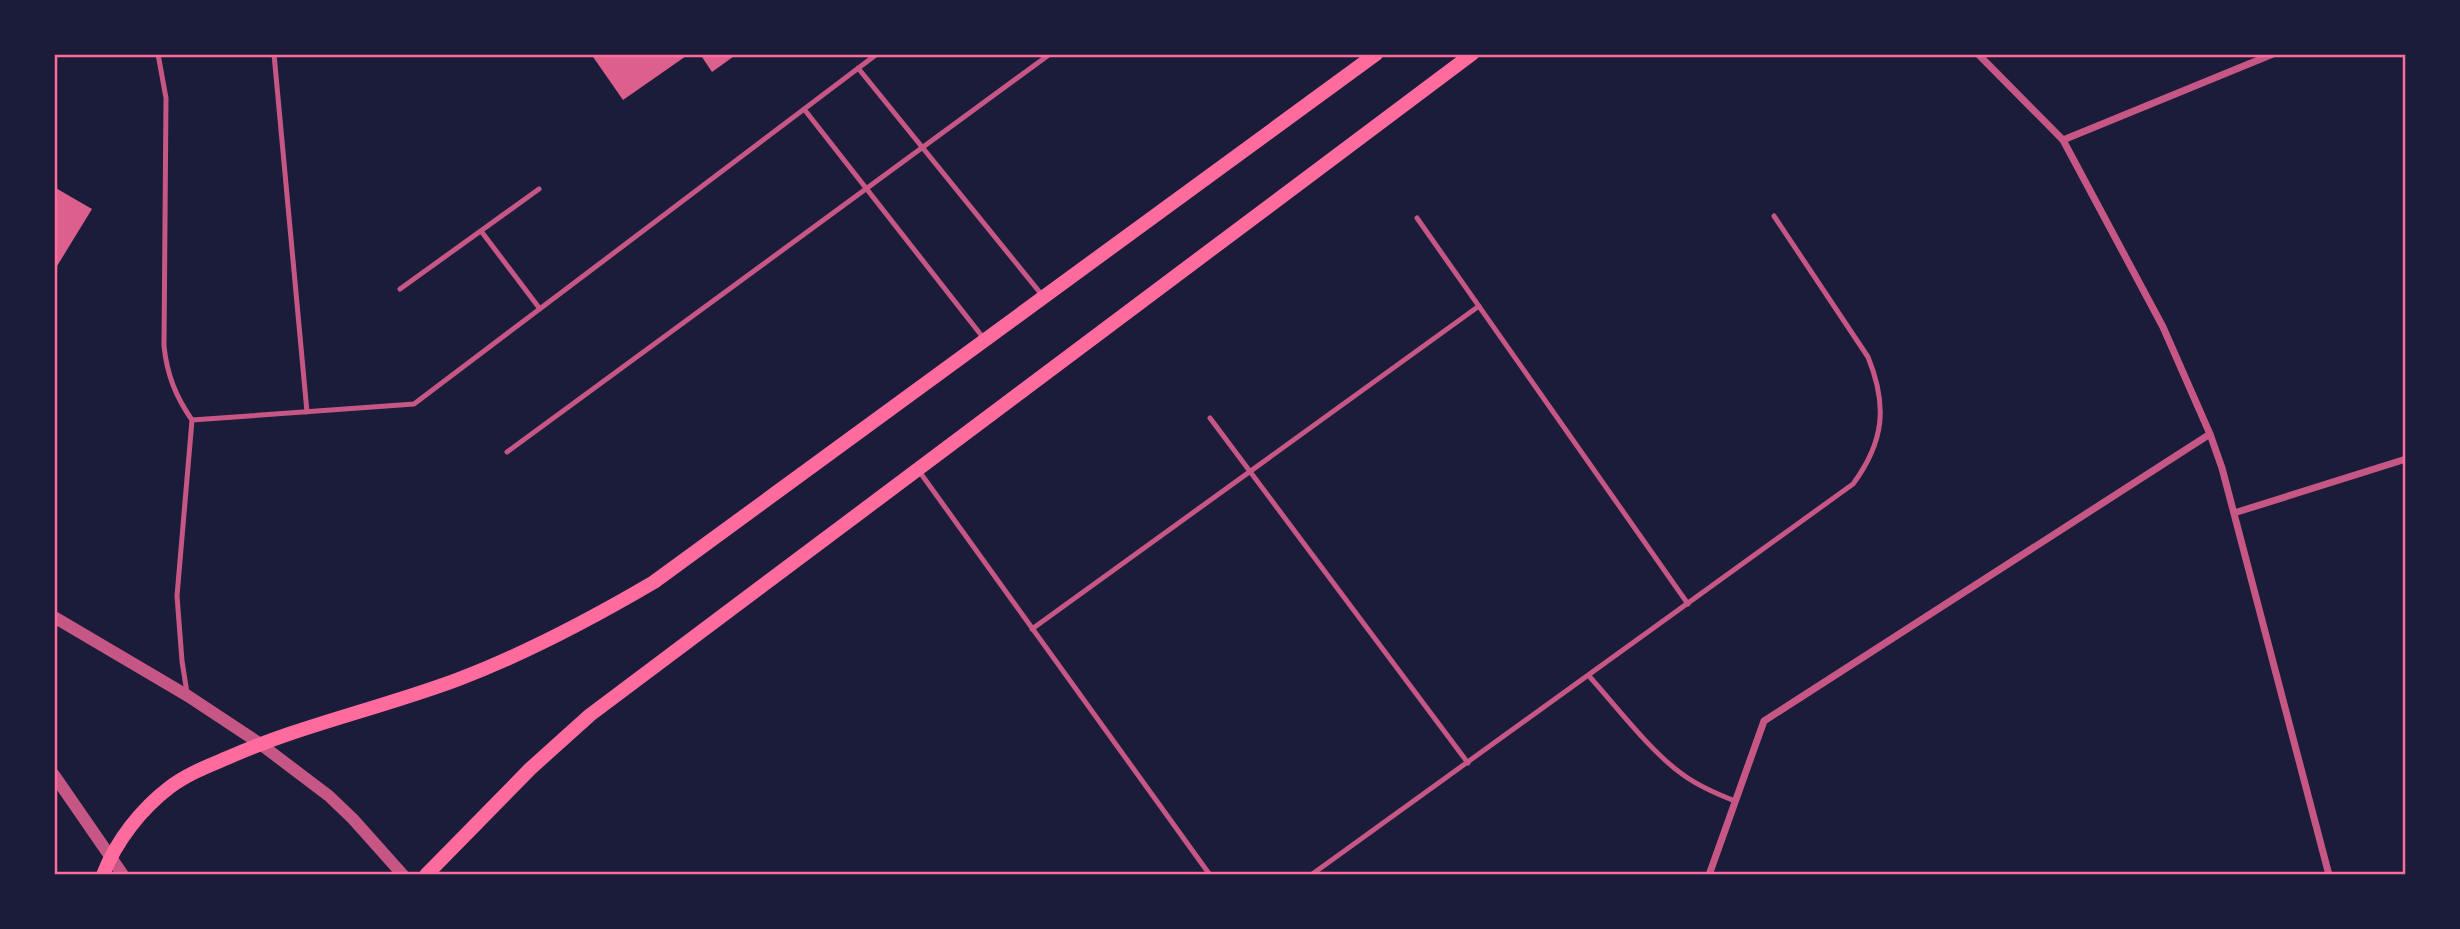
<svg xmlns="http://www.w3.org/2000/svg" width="2460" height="929" viewBox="0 0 2460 929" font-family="Spectral,serif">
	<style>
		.building { fill: #dd5f8e }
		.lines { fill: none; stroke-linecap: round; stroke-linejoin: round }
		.service { stroke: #c65784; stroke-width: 5 }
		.minor { stroke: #c65784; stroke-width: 7 }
		.tertiary { stroke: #c65784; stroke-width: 12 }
		.secondary { stroke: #ff6b9d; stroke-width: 14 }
		.neatline { fill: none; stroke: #ff6b9d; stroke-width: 2.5 }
	</style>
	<rect width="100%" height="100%" fill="#1b1b3a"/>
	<path class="building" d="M591,54H689L623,100Z
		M700,54H737L712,72Z
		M54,187L92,209L54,271Z"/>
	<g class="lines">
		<path class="service" d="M158,54L166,98L164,346C167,375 176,397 192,420L177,596L182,661L187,693
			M274,54L307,412
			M858,68L1042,295
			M804,109L985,340
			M1417,218L1688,604
			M481,231L540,309
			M400,289L539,189
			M1210,418L1468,763
			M192,420L414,404L877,54
			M507,452L1050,54
			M919,471L1210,875
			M1032,629L1479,306
			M1589,676C1616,706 1650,751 1682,774C1698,786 1717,794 1735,801
			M1311,875L1853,484C1884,442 1888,406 1868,357L1774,216"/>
		<path class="minor" d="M1978,54L2063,140L2163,327L2210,434L2222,468L2329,875
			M2063,140L2273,54
			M2234,513L2406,459
			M1709,875L1764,721L2210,434"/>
		<path class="tertiary" d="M54,617L188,696L259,743L329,796L353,819L403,875
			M54,775L123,875"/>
		<path class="secondary" d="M103,875C116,841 141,809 170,787C187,774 208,766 227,758C301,725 382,708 459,679C527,653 591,619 654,582L1376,54
			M426,875L530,769L590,715L1472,54"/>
	</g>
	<rect width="2460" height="929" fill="none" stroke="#1b1b3a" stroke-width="112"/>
	<rect x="56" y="56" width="2348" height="817" class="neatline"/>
</svg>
